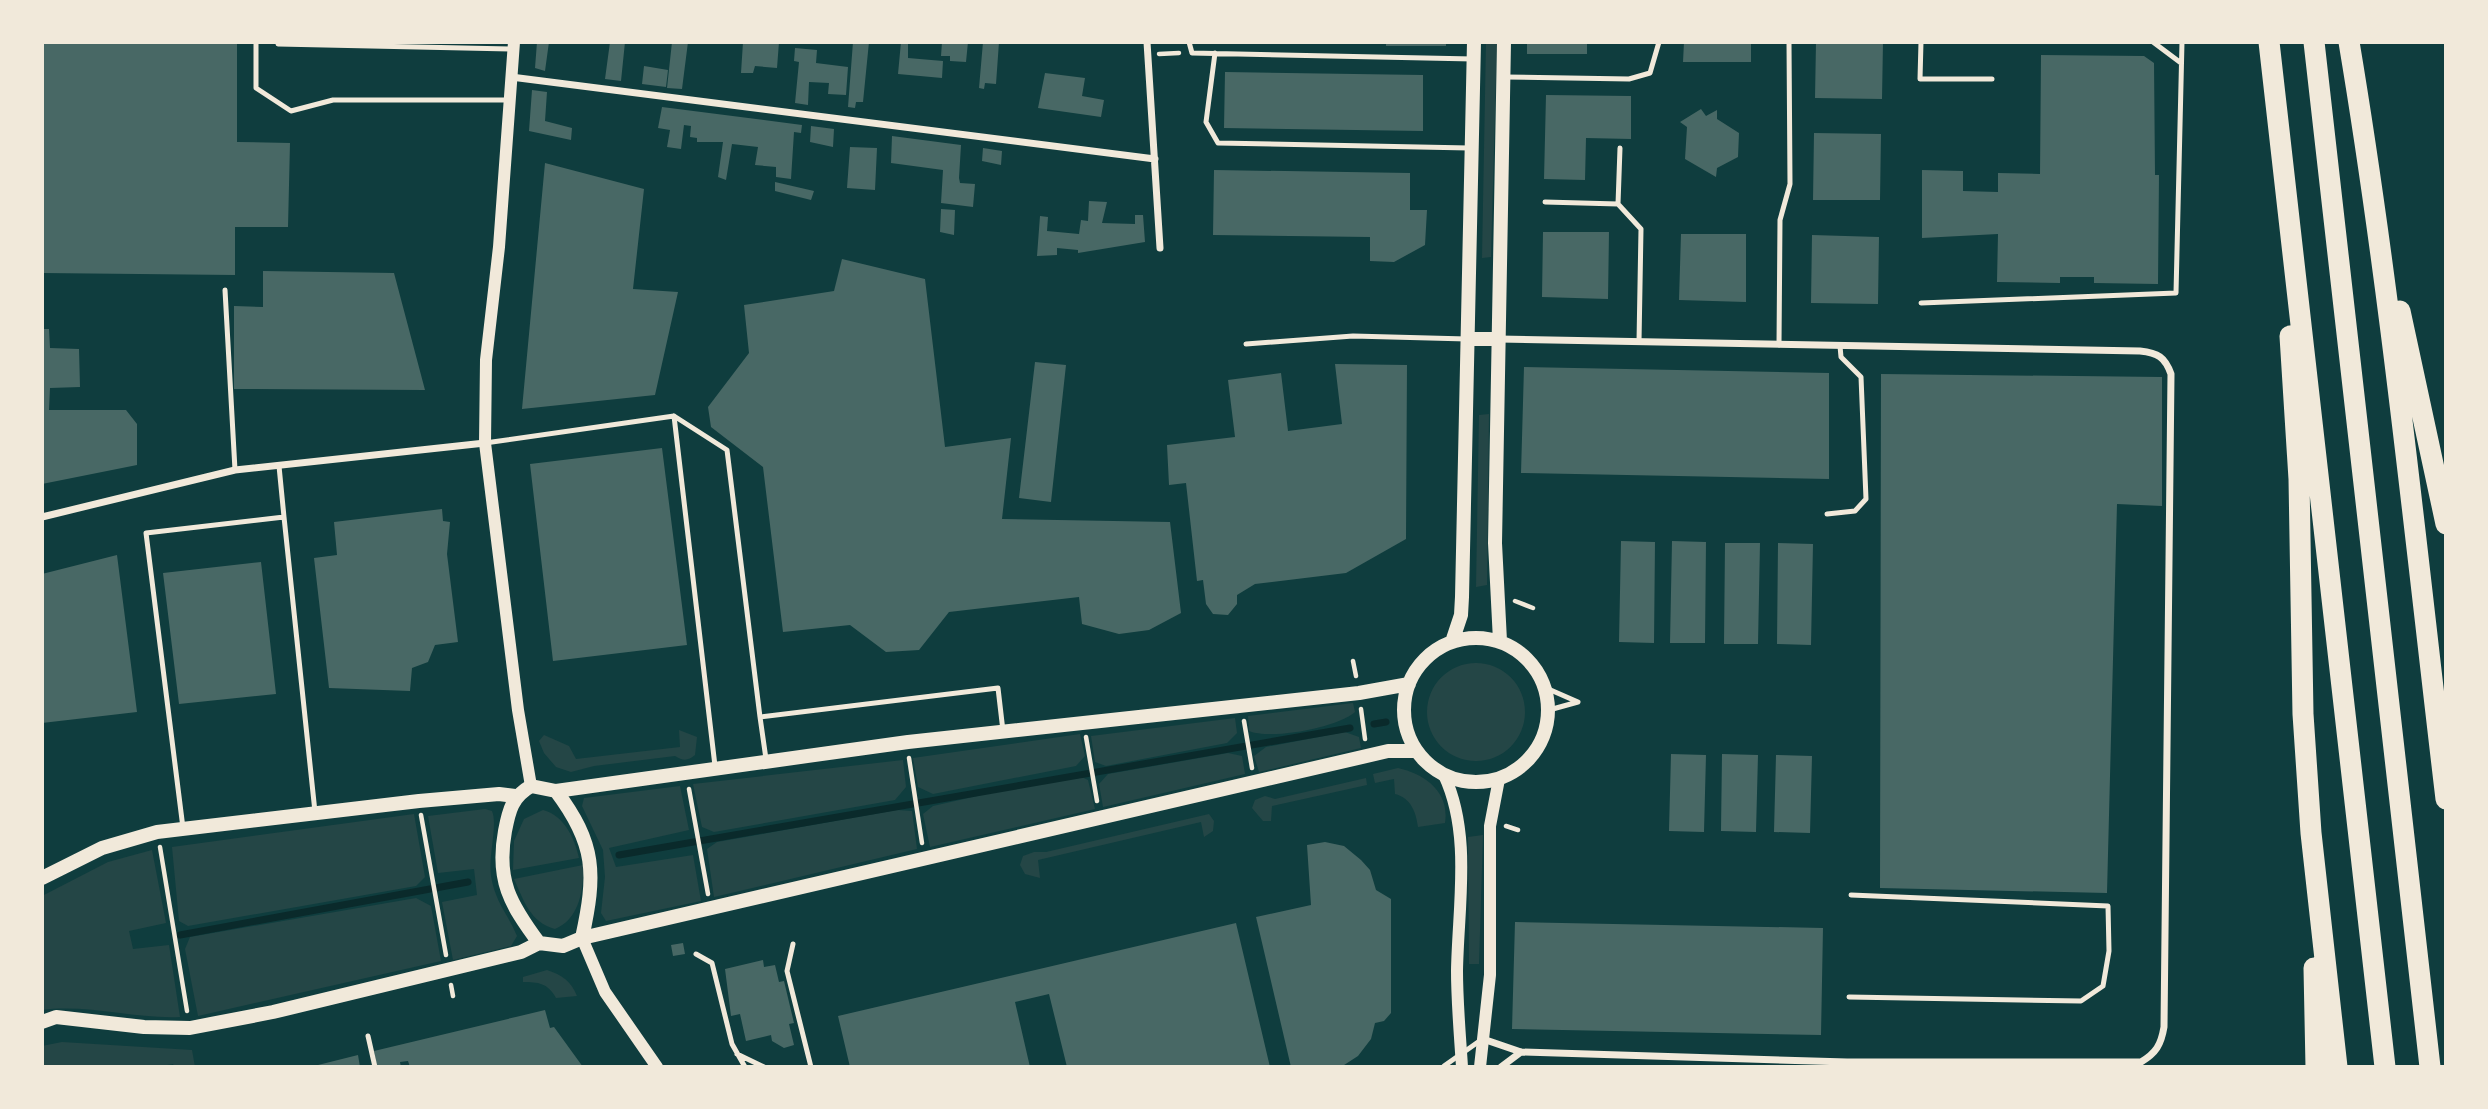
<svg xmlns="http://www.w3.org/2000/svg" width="2488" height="1109" viewBox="0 0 2488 1109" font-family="Rubik,sans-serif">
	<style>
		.green { fill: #244646 }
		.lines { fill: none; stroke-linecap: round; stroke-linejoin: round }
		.stream { stroke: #0a2a2b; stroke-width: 7 }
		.building { fill: #486865 }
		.path { stroke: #f1e9da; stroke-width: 4.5 }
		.service { stroke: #f1e9da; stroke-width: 5 }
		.minor { stroke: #f1e9da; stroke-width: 7 }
		.tertiary { stroke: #f1e9da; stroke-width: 12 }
		.secondary { stroke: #f1e9da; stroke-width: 14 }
		.motorway { stroke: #f1e9da; stroke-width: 21 }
	</style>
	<rect width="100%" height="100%" fill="#0f3d3e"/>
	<path class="green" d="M1486,42H1497L1491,257L1482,258Z
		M1489,414L1487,585L1476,587L1479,415Z
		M1427 712a49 49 0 1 1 98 0a49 49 0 1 1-98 0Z
		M1353,703L1355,712C1337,728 1271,740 1249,731L1248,716Z
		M1235,718L1237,733L1227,743L1106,766L1095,762L1091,736Z
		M679,730L697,737L695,755C688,761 683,761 675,756L594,766L571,772L556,767L544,753L539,741L544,735L569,746L576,759L680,747Z
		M1345,732L1359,737L1361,748L1259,772L1254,756L1266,747Z
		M1080,734L1085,756L1076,766L933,794L918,787L913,758Z
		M1228,753L1242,756L1245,774L1103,807L1099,784L1108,774Z
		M903,760L906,787L895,800L714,832L702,827L693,784Z
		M1398,768C1425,774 1450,792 1445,823L1418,827C1416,812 1411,798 1395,794L1394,779L1375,783L1373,774Z
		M1075,774L1088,780L1095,809L930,847L923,814L933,806Z
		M1366,778L1367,785L1272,806L1271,821H1263L1252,808L1255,800L1265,796L1275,799Z
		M680,786L689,830L609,848L616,867L693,855L701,901L606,921L601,913L605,877L603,850L582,806L584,798Z
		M485,809L492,811C498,825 488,856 491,876C495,902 508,914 517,936L511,946L453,960L442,902L477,895L474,869L438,873L428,816Z
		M543,810C564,815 575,839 579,858L513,870L514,841L524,819Z
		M897,810L912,811L917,849L714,897L707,849L717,842Z
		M414,814L425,877L416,886L188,926L179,921L172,847Z
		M1209,814L1214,821L1213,831L1204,837L1201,822L1038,860L1040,878L1025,874L1020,865L1023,856L1034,852H1046Z
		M1483,835L1479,964H1469L1468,837Z
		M152,850L166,923L129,931L133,949L169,945L180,1017C134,1019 88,1004 42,1010V896L108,862Z
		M583,865C584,888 580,919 555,929C530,922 524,901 514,879Z
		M416,898L431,906L441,961L198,1016L185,949L190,937Z
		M547,970C562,975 571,981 577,996L556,998C548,983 538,982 523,982V977Z
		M62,1042L192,1050L195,1067H175L173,1064L156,1067H42V1046Z"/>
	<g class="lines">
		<path class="stream" d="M1374,724L1386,722
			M619,855L1350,728
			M180,935L468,882"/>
	</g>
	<path class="building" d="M42,42H237V142L290,143L288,227H235V275L42,273Z
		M537,42H549L545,71L535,68Z
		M610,42H625L621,81L605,79Z
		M672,42H688L682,89L667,88Z
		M743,42H779L777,68L755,66L753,73H741Z
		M853,42H869L863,102H856L855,108L848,107Z
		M901,42H908V58L943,61L942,78L898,74Z
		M942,42H968L966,62L950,61V56H941Z
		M983,42H999L996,84L985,83L984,89L979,88Z
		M1386,42H1446V46H1386Z
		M1527,42H1587V54H1527Z
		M1684,42H1751V62H1683Z
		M1816,42H1883L1882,99L1815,98Z
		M795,48L817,50L816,63L848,67L846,95L828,94L829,83L809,82L808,105L795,103L799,62L794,61Z
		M2041,55L2144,56L2154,63L2155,175H2159L2158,284L2094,283V277H2060V283L1997,282L1998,234L1922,238V170L1963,171V191L1998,192V173L2040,174Z
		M644,66L668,70L666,87L642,84Z
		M1225,72L1423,75V131L1224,128Z
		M1045,73L1085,78L1082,96L1104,100L1101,117L1038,108Z
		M532,90L547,92L545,121L572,128L571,140L529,131Z
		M1546,95L1631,96V139L1586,138L1585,180L1544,179Z
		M662,107L802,125L801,133L794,132L791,179L776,177V167L755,165L758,147L732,144L726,180L718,177L723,142H697V138L690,137L691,126L684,125L681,149L667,147L670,130L658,128Z
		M1701,109L1706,116L1717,110V119L1739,133L1738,157L1717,168L1716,177L1685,159L1687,127L1680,122Z
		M811,126L834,129L833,147L810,142Z
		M1814,133L1881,134L1880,200H1813Z
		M892,136L961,145L959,178L960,183L975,184L973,207L941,203L943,170L891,163Z
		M850,147L877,148L875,190L847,188Z
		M983,148L1002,151L1001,165L982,161Z
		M545,163L644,189L633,289L678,292L655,395L522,409Z
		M1214,170L1410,173V210H1427L1425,245L1394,262L1370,261V237L1213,235Z
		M775,182L814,191L811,200L775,191Z
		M1089,201L1107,202L1102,223L1135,224V215H1143L1145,242L1078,253V250L1057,248V255L1037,256L1040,216L1048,217L1047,231L1079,234L1081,220L1088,221Z
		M941,209L955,210L954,235L940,232Z
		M1543,232H1609L1608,299L1542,297Z
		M1681,234H1746V302L1679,300Z
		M1812,235L1879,237L1878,304L1811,303Z
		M842,259L925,279L945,447L1011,438L1002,519L1170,522L1181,613L1149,630L1119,634L1082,624L1079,597L949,612L919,650L886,652L850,625L783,632L763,467L711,427L708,407L749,353L744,305L834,291Z
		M263,271L394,273L425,390L234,389V306L263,307Z
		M42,329H49L50,348L79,349L80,387L50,388L49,410H126L137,424V465L42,484Z
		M1035,362L1066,365L1051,502L1019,498Z
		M1335,364L1407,365L1406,539L1346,573L1255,584L1237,595V604L1228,615L1213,614L1206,604L1203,580L1197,581L1186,483L1169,485L1167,445L1235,437L1228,380L1281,373L1288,431L1342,424Z
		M1524,367L1829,373V479L1521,473Z
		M1881,374L2162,377V506L2117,504L2107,893L1880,888Z
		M662,448L687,645L553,661L530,464Z
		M442,509L443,521L450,522L447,554L458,642L435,645L428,662L412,668L410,691L329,688L314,558L337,555L334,522Z
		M1621,541L1655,542L1654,643L1619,642Z
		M1672,541L1706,542L1705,643H1670Z
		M1725,543H1760L1758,644H1724Z
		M1778,543L1813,544L1811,645L1777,644Z
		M117,555L137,712L42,723V574Z
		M261,562L276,694L179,704L163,573Z
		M1671,754L1706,755L1704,832L1669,831Z
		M1722,754L1758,755L1756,832L1721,831Z
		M1776,755L1812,756L1810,833L1774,832Z
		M1325,842L1344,846L1361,860L1370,870L1376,890L1391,899V1013L1384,1021L1375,1023L1371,1039L1358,1056L1341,1067H1291L1256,917L1311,905L1307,845Z
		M1515,922L1823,928L1821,1035L1512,1029Z
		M1236,923L1270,1067H1067L1049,994L1015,1002L1030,1067H850L838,1016Z
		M683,943L685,954L673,956L671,945Z
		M763,960L764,967L775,965L779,982L784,981L794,1023L789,1024L794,1045L784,1048L772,1041L771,1035L746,1041L740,1014L731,1016L725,969Z
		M545,1010L550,1028L554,1027L583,1067H410L408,1061L400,1062L401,1067H377L374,1051Z
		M358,1055L360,1067H314V1066Z"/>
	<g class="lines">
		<path class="path" d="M1159,54L1179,53
			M1515,601L1533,608
			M1353,661L1356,676
			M1361,709L1365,739
			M1244,721L1252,768
			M1086,737L1097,801
			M909,758L922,843
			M689,789L708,894
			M421,815L446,955
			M1506,826L1518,830
			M160,847L187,1011
			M451,985L453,996"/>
		<path class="service" d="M256,42V88L291,111L333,100H508
			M1189,42L1192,53L1473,59
			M1921,42L1920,79H1992
			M2153,42L2181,63
			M278,44L513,49
			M1215,53L1206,122L1218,143L1469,148
			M1505,77L1629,79L1650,73L1659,42
			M1545,202L1618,204L1641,229L1639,342
			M1618,204L1620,148
			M225,290L235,470
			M1921,303L2176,293L2182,42
			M1246,344L1353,336L1467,339
			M1779,345L1780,220L1790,184L1789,42
			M674,416L727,450L760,717L998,688L1003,731
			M485,443L674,416L715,766
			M279,466L284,517
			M1827,514L1855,511L1866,499L1861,377L1841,357L1840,346
			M1546,688L1578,702
			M1549,710L1578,702
			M760,717L766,759
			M183,828L146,533L284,517L315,812
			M793,944L787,971L811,1067
			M696,954L712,963L732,1044L745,1067
			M1849,997L2081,1001L2103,986L2109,951L2108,906L1851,895
			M368,1036L375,1067
			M737,1054L764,1067
			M1444,1066L1481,1040"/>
		<path class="minor" d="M1147,42L1160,248
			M511,77L1155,159
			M42,517L235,470L485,443
			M1483,1039L1521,1052L1847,1062H2141C2156,1053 2161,1045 2164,1027L2171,374C2165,357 2158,353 2140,351L1499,339
			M1501,1067L1521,1052"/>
		<path class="tertiary" d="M514,42L499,247L486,360L485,443L518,710L531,786
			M1444,775C1472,834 1458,907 1457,971C1457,1003 1460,1035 1462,1067
			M582,938L605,992L657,1067
			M1480,1067L1490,975V826L1499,779"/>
		<path class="secondary" d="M1468,339H1498
			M1404 710a72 72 0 1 1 144 0a72 72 0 1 1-144 0Z
			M1500,641L1495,543L1504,42
			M1452,642L1461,615L1462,597L1474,42
			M556,791L908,742L1359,693L1409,684
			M42,878L102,848L157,832L419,801L499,794L515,796
			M582,938C596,874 596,844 556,791L531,786C512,797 509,810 505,831C496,880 510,904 539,943L563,946L582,938L1388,751H1416
			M42,1022L56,1017L144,1027L190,1028L273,1012L521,952L539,943"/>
		<path class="motorway" d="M2269,42L2385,1067
			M2314,42L2430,1067
			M2349,42C2391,293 2416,547 2446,799
			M2400,311L2446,524
			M2290,336L2299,479L2303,714L2311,833L2337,1067
			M2314,968L2316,1067"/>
	</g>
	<rect width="2488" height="1109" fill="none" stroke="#f1e9da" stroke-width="88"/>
</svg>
